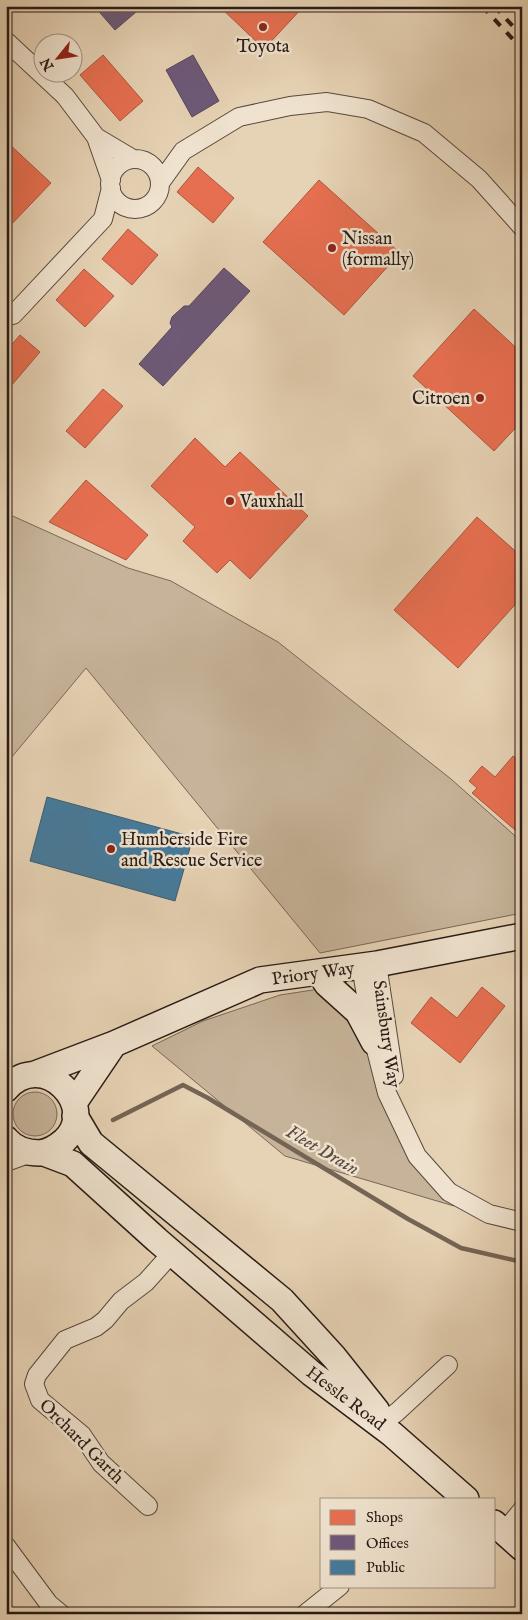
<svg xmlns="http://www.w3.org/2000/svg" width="528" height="1620" viewBox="0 0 528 1620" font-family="'IM FELL English',serif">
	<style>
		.green { fill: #c6b399; stroke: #786758 }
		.shops { fill: #e76f51; stroke: #ae563f }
		.offices { fill: #6d597a; stroke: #59465c }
		.public { fill: #457b9d; stroke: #3d5e74 }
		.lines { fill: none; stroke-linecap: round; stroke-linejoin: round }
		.stream { stroke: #746454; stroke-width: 4.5 }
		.street-casing { stroke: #58493e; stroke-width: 20 }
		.secondary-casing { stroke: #291b16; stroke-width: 28 }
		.street { stroke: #efe2ce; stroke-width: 18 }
		.secondary { stroke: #efe2ce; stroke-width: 25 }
		.rail { stroke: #291b16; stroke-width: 4; stroke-dasharray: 9 9; stroke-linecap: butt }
		.poi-dot { fill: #8f2418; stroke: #efe2ce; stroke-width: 2 }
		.labels { text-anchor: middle; stroke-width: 5; stroke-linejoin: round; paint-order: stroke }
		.poi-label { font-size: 18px; fill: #291b16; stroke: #efe2ce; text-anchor: start }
		.street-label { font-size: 18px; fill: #291b16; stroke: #efe2ce }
		.water-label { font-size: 19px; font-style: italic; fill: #5b4b40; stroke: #efe2ce }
	</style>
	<rect width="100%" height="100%" fill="#e6d2b4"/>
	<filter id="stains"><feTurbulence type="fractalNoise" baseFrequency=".004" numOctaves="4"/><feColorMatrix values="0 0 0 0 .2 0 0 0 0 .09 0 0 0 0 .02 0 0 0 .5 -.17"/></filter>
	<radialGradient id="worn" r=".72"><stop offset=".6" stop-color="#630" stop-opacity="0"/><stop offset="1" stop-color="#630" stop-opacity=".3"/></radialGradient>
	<path class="green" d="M6,513L128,568L171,581L278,642L451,779L522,842V913L320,953L86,668L6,764Z
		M339,986L366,1004L403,1146L454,1206L285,1156L152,1046L203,1021L280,995Z
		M13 1114a22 22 0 1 1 44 0a22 22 0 1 1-44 0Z"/>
	<path class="shops" d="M219,6H304L264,49Z
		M103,55L143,101L120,121L80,75Z
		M7,142L51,183L6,230V143Z
		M198,167L234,198L213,223L177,192Z
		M319,180L400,253L344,315L263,242Z
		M128,229L158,255L132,285L102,259Z
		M84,269L114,296L85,327L56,300Z
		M474,309L522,353V421L494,451L413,376Z
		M20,335L40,352L11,386L6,382V351Z
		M103,389L123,406L85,448L66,431Z
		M195,438L225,467L240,452L308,516L250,579L230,560L217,573L183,541L195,527L151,486Z
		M86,480L148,535L126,560L49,522Z
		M477,517L522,557V597L458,668L394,610Z
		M513,756L522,763V836L472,793L477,788L469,781L482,766L495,777Z
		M482,987L505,1006L460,1063L411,1023L431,997L457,1018Z"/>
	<path class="offices" d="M94,6H143L115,30Z
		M193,55L219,101L192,117L166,70Z
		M224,268L250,291L163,386L139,364L172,327L170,323L172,317L184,306H189Z"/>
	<path class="public" d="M47,797L193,837L175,901L30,861Z"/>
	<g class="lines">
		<path class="stream" d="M113,1120L183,1085L208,1098L408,1219L461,1248L522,1262"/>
		<defs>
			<path id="street" d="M6,41L65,96L96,137L111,180
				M96,137L133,159
				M110 184a25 25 0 1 1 50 0a25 25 0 1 1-50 0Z
				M160,183L183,151L239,117L290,106L327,102L368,109L424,133L479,179L522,227
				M13,315L103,219L111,188
				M377,964L394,1076
				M361,966L374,1042L387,1093L417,1156L449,1192L489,1214L522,1222
				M6,1162L31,1153
				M385,1421L397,1412L448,1365
				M148,1506L101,1463L82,1435L40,1400L34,1384L37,1375L65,1340L96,1327L105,1320L121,1301L146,1282L172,1253
				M504,1532L522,1510
				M6,1546L49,1604L61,1614
				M305,1614L340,1586"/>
			<path id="secondary" d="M319,972L327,984L358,1012L374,1042
				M35,1074L114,1044L260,980L377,964L522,936
				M6,1089C43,1047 101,1107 64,1141C57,1147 49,1152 40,1153C27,1153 15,1150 6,1139
				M74,1103L114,1044
				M75,1116L91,1143L282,1300L334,1357L377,1411
				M44,1153L73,1164L157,1240L311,1373L392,1434L466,1499
				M494,1523L522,1548"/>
		</defs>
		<use href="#street" class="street-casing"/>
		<use href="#secondary" class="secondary-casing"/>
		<use href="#street" class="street"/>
		<use href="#secondary" class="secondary"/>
		<path class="rail" d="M482,6L522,49
			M494,6L522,36"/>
	</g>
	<g class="poi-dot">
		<circle cx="263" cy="27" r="5"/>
		<circle cx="332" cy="248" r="5"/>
		<circle cx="480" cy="398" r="5"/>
		<circle cx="230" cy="501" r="5"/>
		<circle cx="111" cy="849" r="5"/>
	</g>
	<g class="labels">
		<g class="poi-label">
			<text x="263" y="52" text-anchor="middle">Toyota</text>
			<text x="342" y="244">Nissan<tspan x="342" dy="21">(formally)</tspan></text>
			<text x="470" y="404" text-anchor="end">Citroen</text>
			<text x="240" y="507">Vauxhall</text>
			<text x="121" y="845">Humberside Fire<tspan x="121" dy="21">and Rescue Service</tspan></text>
		</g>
		<g class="street-label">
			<text transform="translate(313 973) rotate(-8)" y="6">Priory Way</text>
			<text transform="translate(387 1034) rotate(82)" y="6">Sainsbury Way</text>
			<text transform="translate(346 1398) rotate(37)" y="6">Hessle Road</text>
			<text transform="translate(82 1441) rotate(45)" y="6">Orchard Garth</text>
		</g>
		<g class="water-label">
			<text transform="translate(323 1149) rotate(30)" y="7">Fleet Drain</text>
		</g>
	</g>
	<rect width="528" height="1620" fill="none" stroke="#e6d2b4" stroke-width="25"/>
	<rect x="8" y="8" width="513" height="1605" fill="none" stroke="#291b16" stroke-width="2.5"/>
	<rect x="12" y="12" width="503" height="1595" fill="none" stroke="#291b16"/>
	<rect x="320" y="1498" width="175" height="90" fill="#efe2ce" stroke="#a09284"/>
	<rect x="330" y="1510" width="25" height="15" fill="#e76f51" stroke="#a09284"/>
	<text x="366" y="1522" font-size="15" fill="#291b16">Shops</text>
	<rect x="330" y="1535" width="25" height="15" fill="#6d597a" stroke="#a09284"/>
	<text x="366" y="1548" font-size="15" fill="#291b16">Offices</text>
	<rect x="330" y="1560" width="25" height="15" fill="#457b9d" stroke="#a09284"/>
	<text x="366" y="1572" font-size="15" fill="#291b16">Public</text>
	<g transform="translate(58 58) rotate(240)"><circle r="24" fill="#efe2ce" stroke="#a09284"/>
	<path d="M0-4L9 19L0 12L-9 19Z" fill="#8f2418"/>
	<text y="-8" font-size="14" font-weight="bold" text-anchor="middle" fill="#291b16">N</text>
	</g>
	<rect width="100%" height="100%" filter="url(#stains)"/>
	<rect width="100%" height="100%" fill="url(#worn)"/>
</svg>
